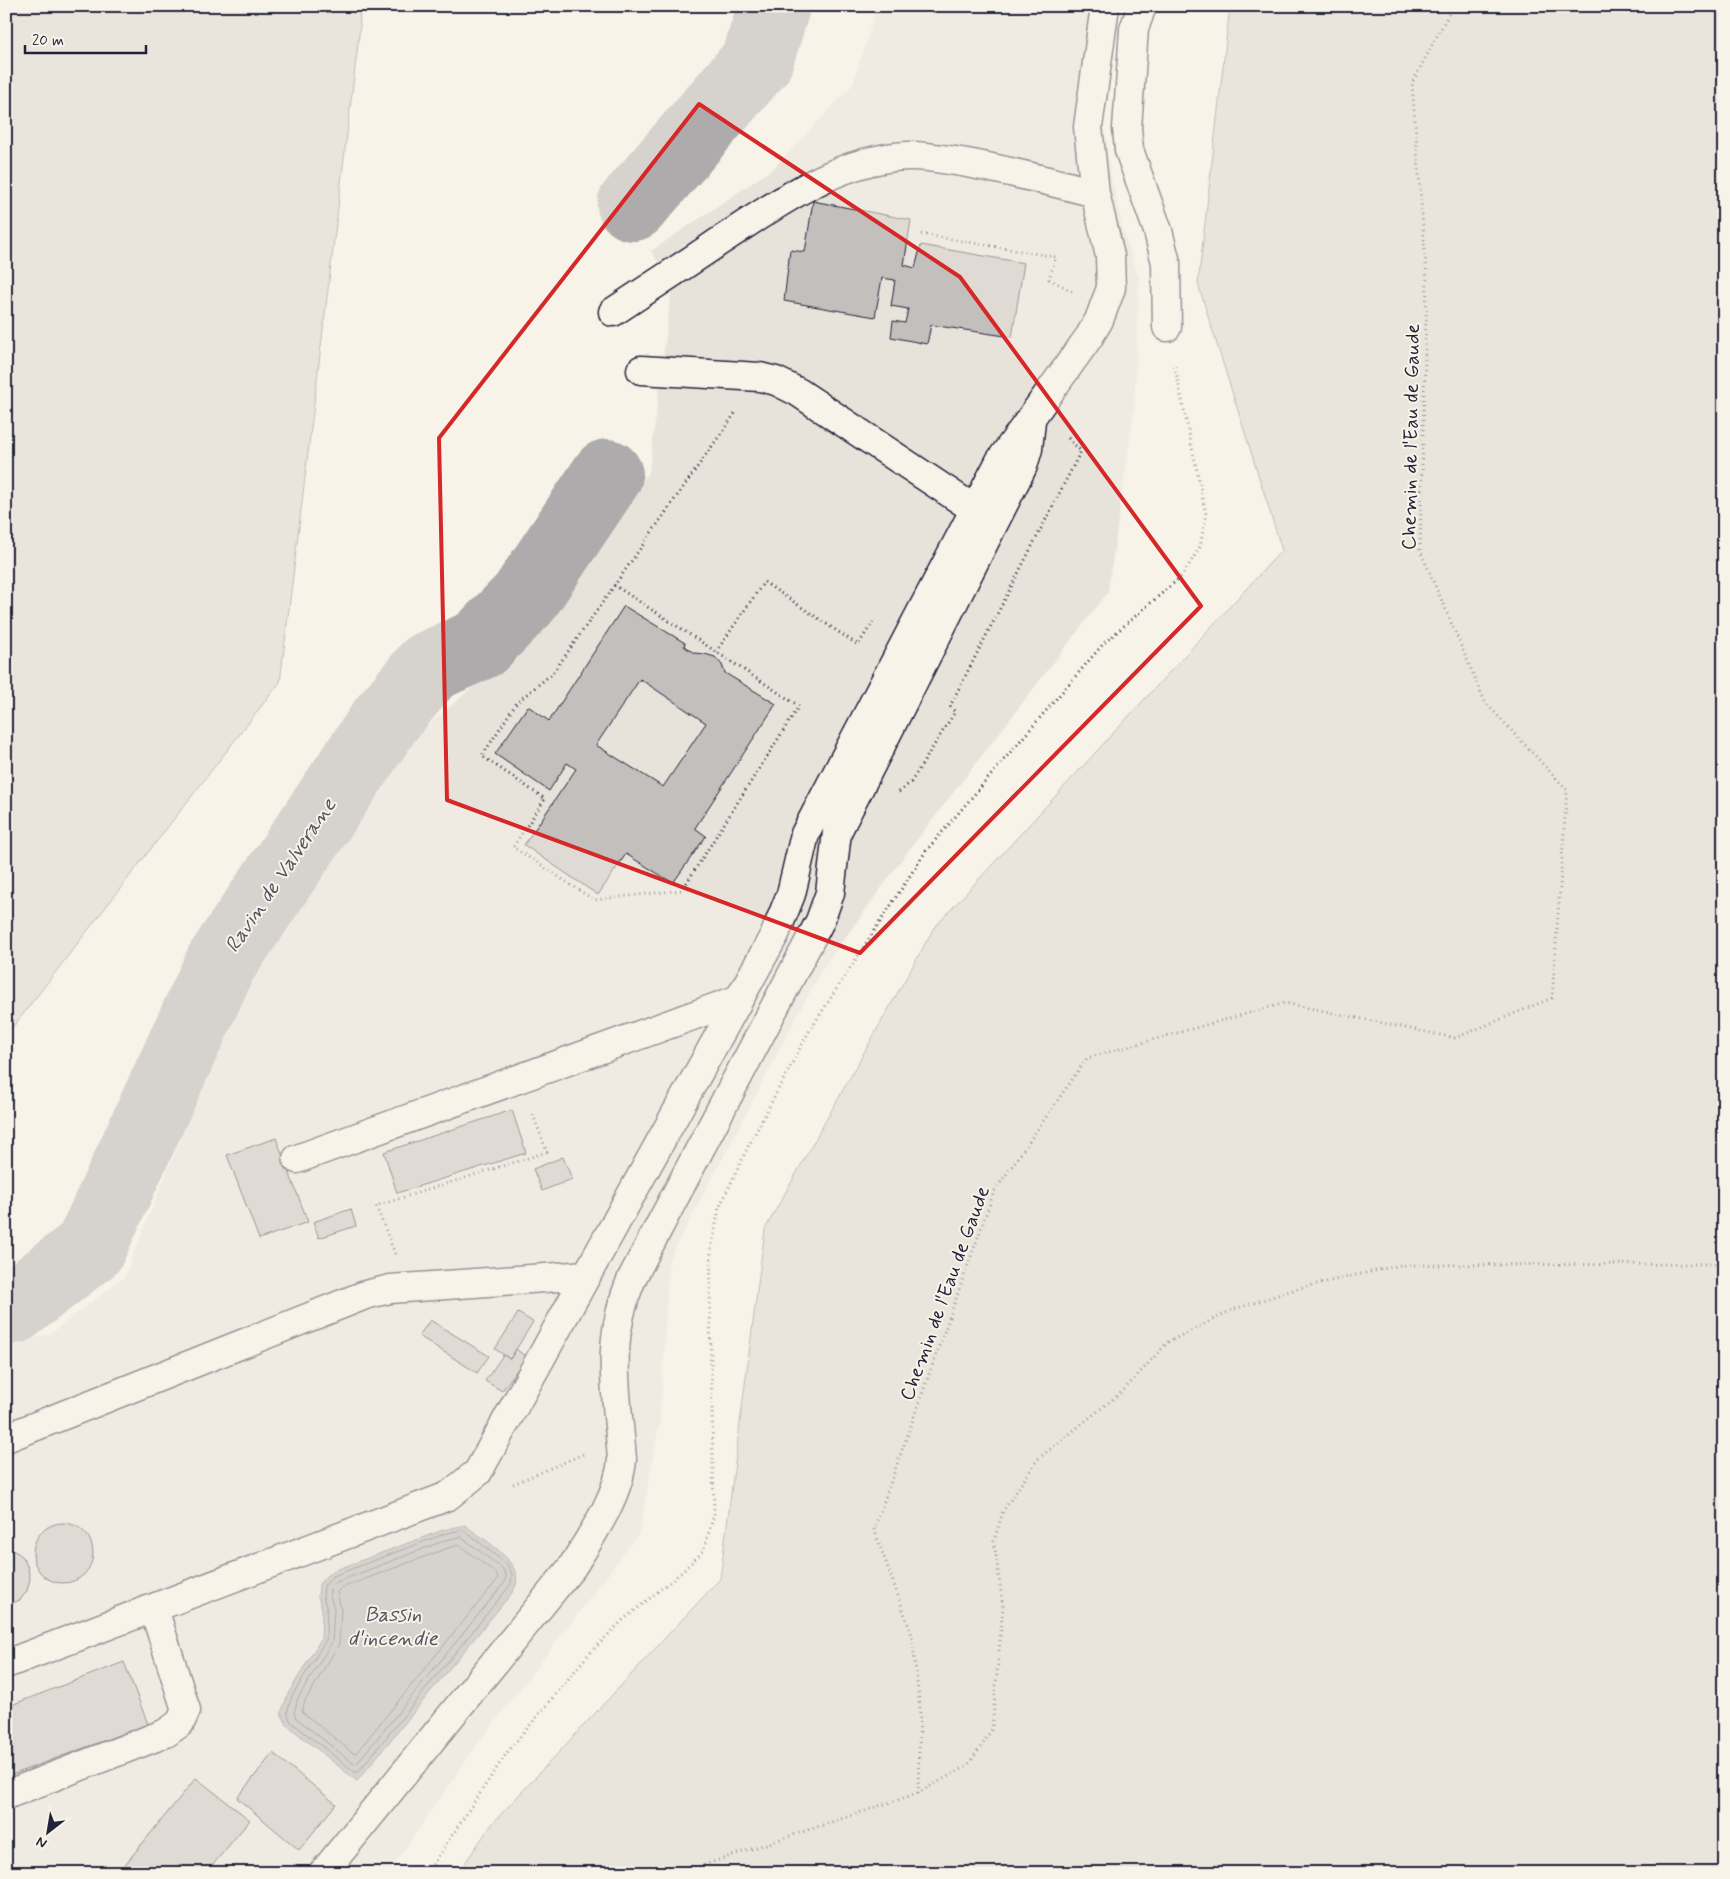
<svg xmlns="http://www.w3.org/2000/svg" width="1730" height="1879" viewBox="0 0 1730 1879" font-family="Mynerve,sans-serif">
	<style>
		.built { fill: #e7e3db }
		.green { fill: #d8d5cf; stroke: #7d7c85 }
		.water { fill: #aeabad; stroke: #76747f }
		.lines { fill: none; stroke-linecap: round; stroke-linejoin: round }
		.shore { stroke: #5a5969; stroke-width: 1 }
		.river { stroke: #aeabad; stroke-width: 72 }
		.building { fill: #c2bfbd; stroke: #22223b; fill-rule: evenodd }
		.minor-casing { stroke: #22223b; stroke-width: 31 }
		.path { stroke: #22223b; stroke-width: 3; stroke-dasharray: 1 4; stroke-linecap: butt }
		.minor { stroke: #f7f3e8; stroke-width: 28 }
		.marked { fill: none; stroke: #d62828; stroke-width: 4; stroke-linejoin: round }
		.labels { text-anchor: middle; stroke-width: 4; stroke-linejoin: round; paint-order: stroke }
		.street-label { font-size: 20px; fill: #22223b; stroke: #f7f3e8 }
		.water-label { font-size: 21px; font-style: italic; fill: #535263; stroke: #f7f3e8 }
	</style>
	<rect width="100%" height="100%" fill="#f7f3e8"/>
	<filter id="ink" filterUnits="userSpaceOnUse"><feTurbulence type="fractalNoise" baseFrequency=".02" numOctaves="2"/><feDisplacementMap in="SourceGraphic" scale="10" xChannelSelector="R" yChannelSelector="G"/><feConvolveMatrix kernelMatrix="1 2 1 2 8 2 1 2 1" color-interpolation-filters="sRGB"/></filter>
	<g filter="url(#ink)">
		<path class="built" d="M877,6H1120L1103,119L1112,179L1123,229L1139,278L1134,411L1108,592L906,854L821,971L669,1260L660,1420L639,1534L474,1749L388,1873H6V1345L50,1334L125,1276L233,1007L401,749L550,620L649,472L672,286L651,251L774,168L853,84Z"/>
		<path class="green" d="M6,6H359L360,27L280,682L6,1036Z
			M1230,6H1724V1873H458L492,1824L720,1579L765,1229L934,928L1282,550L1198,284Z"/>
		<path class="water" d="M465,1525C481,1538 523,1561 516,1585C514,1592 507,1599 502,1605L357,1781L287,1725L281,1713L288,1694L321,1639L322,1609L318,1597L319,1584L330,1572L443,1530Z"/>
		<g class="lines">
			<path class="shore" d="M463,1530L507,1564L512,1574L511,1584L358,1772H355L291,1722L287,1713L292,1696L326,1640L327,1609L323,1597L324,1586L333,1576L444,1534Z
				M461,1537L502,1568L506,1575L505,1582L357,1763L354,1764L296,1718L294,1713L298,1698L332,1642L334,1609L330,1596V1589L337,1582L446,1540Z
				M459,1545L496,1573L498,1579L356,1753H353L302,1712L305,1701L339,1644L341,1609L337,1592L341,1588L448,1548Z"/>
			<path class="river" d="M633,205L757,61L774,6
				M6,1309L13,1308L90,1248L221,963L386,719L429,667L480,644L524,599L607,475"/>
		</g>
		<path class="building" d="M813,201L911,220L904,265L915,268L921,245L1024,263L1012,337L931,325L927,344L891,337L893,321L905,323L908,309L891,306L895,280L882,278L875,317L784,301L790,250L805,252Z
			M624,606L685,643L684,646L694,653L705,654L715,657L722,665L725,673L776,704L695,828L706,836L673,883L626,854L598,895L524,845L576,769L567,763L549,791L495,754L528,706L549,721ZM640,679L706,723L663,787L596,745Z
			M512,1110L526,1153L397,1193L384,1152Z
			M276,1138L308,1222L259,1239L227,1155Z
			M563,1157L572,1179L542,1191L533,1169Z
			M351,1209L356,1226L319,1238L313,1222Z
			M518,1313L533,1322L510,1359L495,1349Z
			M430,1320L489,1356L477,1373L419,1336Z
			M516,1349L526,1357L502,1391L485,1381L503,1355L510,1359Z
			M33 1553a30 30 0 1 1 60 0a30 30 0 1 1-60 0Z
			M6,1547L18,1553L23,1557L28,1568L30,1579L27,1591L20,1600L6,1606Z
			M124,1662L148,1724L6,1777V1707Z
			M273,1753L336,1804L299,1850L237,1798Z
			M196,1778L250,1820L206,1873H118Z"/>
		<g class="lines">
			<defs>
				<path id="minor" d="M1142,6L1134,29L1127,128L1129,150L1158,231L1166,263L1167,327
					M613,312C649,288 685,265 720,241C777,204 837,159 907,156C926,155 947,160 967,163C1010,171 1053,182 1095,193
					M641,370L760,377L776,381L798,392L974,509
					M297,1159L739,999
					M6,1438L365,1295L390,1289L587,1275
					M6,1664L448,1496L478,1472L775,934L791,894L805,834L1000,461L1089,337L1099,320L1111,288L1110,256L1095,193L1088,127L1105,6
					M6,1795L166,1733L180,1723L186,1710L154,1609
					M323,1873L572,1567C590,1538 620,1494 622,1459C617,1392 604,1343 632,1278L820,921L830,893L837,832L1023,466L1028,449L1031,421"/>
			</defs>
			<use href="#minor" class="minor-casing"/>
			<path class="path" d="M921,234L1056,257L1049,279L1072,291
				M614,585L799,706L682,890L594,900L513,847L545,799L482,756L517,702L553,673L736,412
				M716,652L764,582L858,645L873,622
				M899,792L911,782L955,712L950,706L1081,451L1066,436
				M395,1254L376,1206L547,1152L532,1112
				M513,1484L586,1453
				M918,1793L920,1709L912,1635L874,1529L994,1192L1087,1058L1285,1003L1455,1038L1552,998L1567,790L1485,702L1420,550L1427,279L1412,83L1453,6
				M427,1873L506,1754L588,1655L623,1620L682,1572L703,1551L714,1515L710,1309L711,1250L719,1208L748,1147L808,1033L926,851L1104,643L1182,576L1200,547L1206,514L1174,362
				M680,1873L918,1793L967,1766L981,1747L992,1729L1003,1607L994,1541L1003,1511L1038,1459L1123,1391L1168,1342L1232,1310L1299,1288L1401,1265L1724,1264"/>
			<use href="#minor" class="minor"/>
		</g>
	</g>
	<path d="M0 0H1730V1879H0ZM699,104L960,277L1201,606L860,953L447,800L439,438Z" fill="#f7f3e8" fill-opacity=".55" fill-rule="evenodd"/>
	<path class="marked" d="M699,104L960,277L1201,606L860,953L447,800L439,438Z"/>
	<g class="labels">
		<g class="street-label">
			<text transform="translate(1410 437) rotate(-89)" y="7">Chemin de l'Eau de Gaude</text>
			<text transform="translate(944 1293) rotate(-70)" y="7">Chemin de l'Eau de Gaude</text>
		</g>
		<g class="water-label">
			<text transform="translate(280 875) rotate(-56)" y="7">Ravin de Valverane</text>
			<text x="393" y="1621">Bassin<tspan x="393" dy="24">d'incendie</tspan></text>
		</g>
	</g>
	<rect width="1730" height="1879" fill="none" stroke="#f7f3e8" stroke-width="25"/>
	<rect x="12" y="12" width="1705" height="1854" fill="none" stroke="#22223b" stroke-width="2" filter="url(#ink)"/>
	<g transform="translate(48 1832) rotate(211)" stroke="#f7f3e8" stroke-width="4" paint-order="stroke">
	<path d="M0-4L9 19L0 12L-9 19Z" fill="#22223b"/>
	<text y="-8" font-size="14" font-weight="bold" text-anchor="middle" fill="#22223b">N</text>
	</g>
	<path d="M25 45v8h121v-8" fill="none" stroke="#22223b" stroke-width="2.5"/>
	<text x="32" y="45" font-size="15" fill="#22223b" stroke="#f7f3e8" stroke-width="4" paint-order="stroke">20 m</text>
</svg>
